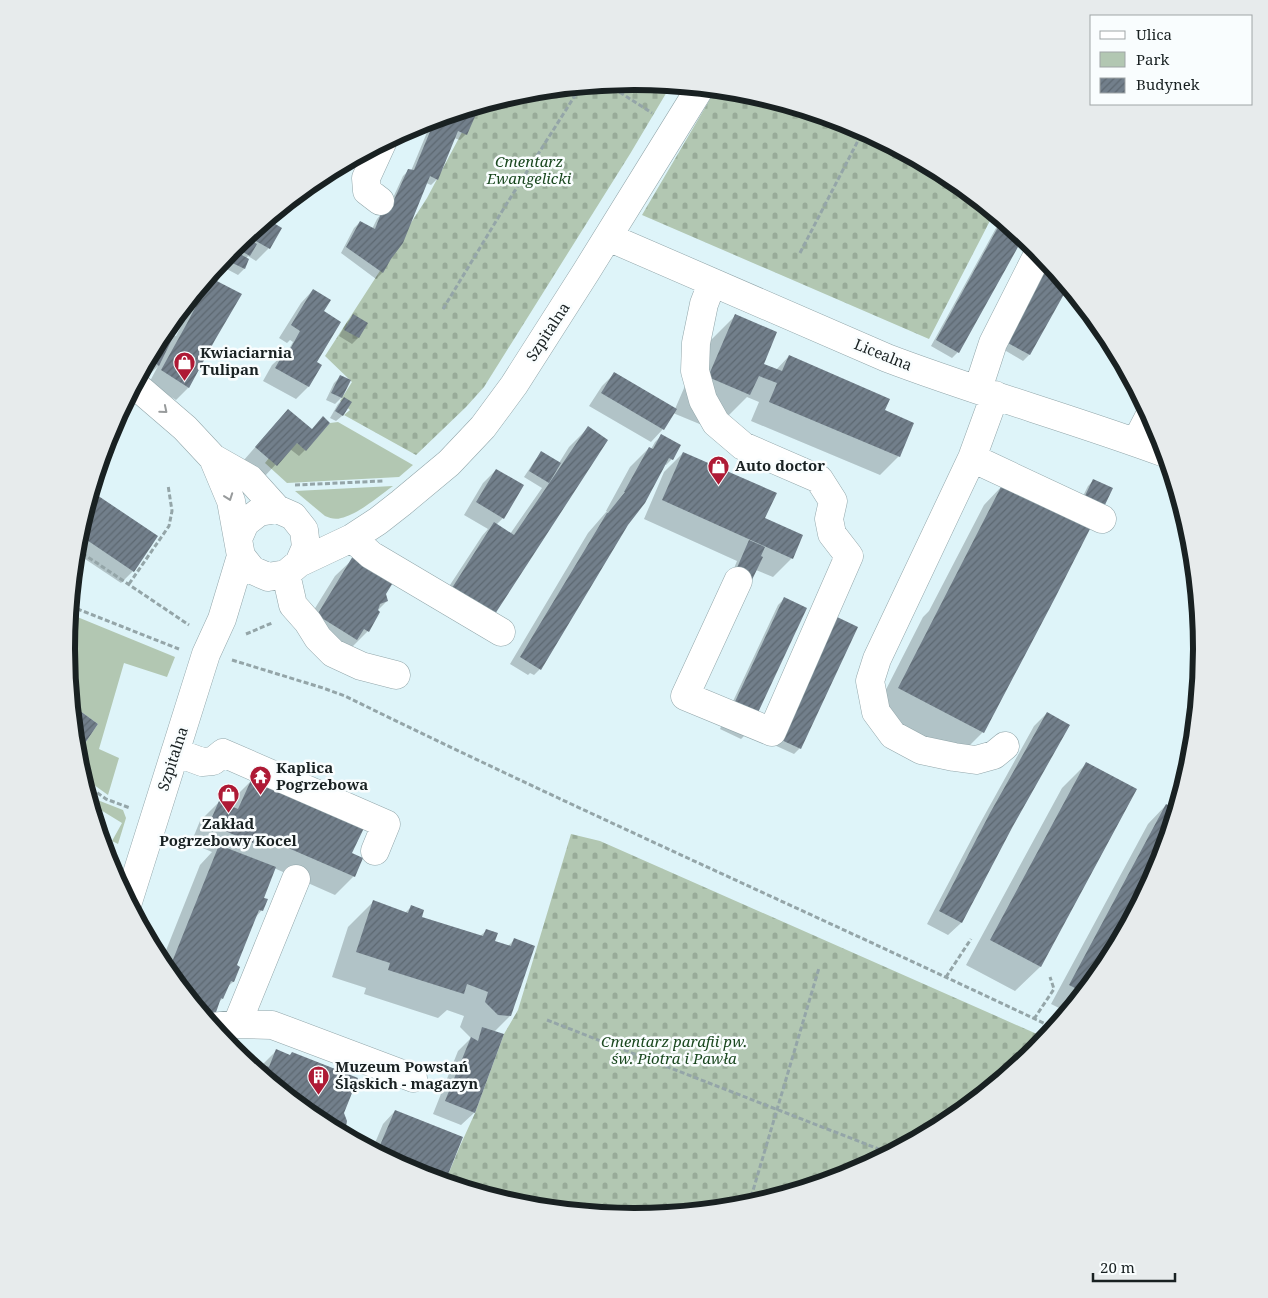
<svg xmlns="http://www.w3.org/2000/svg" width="1268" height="1298" viewBox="0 0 1268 1298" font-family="'Noto Serif',serif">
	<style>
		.green { fill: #b2c7b2 }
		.cemetery { fill: url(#cemetery-stones) }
		.shadow { fill: #0003 }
		.building { fill: url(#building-hatch) }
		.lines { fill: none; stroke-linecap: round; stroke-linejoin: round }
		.minor-casing { stroke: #92a6aa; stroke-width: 29 }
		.path { stroke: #94a5a8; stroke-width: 3; stroke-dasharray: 5 2.5; stroke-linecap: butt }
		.minor { stroke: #fff; stroke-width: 28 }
		.oneway { stroke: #989b9c }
		.labels { text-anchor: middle; stroke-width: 5; stroke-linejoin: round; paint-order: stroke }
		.park-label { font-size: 15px; font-style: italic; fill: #1a481f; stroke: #f9fdfe }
		.street-label { font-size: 15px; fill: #192122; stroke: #f9fdfe }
		.poi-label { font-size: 15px; font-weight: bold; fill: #192122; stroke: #f9fdfe; text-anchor: start }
		.rim { fill: none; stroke: #192122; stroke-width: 6 }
	</style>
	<defs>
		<pattern id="cemetery-stones" width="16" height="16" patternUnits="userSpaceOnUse" patternTransform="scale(1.25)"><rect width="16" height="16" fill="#b2c7b2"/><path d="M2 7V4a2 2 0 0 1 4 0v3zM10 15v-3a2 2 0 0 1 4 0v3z" fill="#98ab99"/></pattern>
		<pattern id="building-hatch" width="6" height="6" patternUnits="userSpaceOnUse" patternTransform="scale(1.25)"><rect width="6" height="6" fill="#727f8b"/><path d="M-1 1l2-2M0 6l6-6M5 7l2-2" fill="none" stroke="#5d6871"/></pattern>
	</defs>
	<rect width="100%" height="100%" fill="#def4f9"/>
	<path class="green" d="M338,422L413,465L399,477L287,483L265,463L269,458L297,443L306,450L330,423Z
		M393,486C379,496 357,515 341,518C335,520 330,518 325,516L295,491Z
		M70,614L175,657L167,677L124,663L99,749L119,758L108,795L83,777L77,755L98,724L72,705L66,649Z
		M87,792L100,801L123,810L126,818L118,844L112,841L122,823L91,804Z"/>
	<path class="cemetery" d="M634,81L671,85L630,154L484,387L466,407L416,455L344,415L350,410L340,401L352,382L325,356L427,198L476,106L524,92Z
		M716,89L745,92L852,125L950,177L994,213L929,339L642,215Z
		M571,834L600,841L1046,1038L1035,1051L949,1121L851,1174L744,1206L634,1217L523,1206L445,1182L460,1146L475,1113L504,1034L518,1010Z"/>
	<path class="shadow" d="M478,106L466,134L460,140L454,138L437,179L431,185L426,183L382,273L376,279L341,253L354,228L360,222L372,229L377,219L383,212L386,213L403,176L409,170L411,171L428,130L434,124L440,126L445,116Z
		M1001,219L1022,237L958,352L952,358L931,346Z
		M266,220L280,228L269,248L256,261L248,256L246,259H248L244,269L238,275L221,266L225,257L233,247Z
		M1048,263L1067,286L1029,355L1023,361L1001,348Z
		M211,279L214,340L188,388L176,400L149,383L158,366L146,378L140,374L162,333L176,336L192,305L185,310L182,309L198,290L197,293Z
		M313,290L323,312L315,363L320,365L308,387L296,399L263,381L272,365L285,353L286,354L293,342L290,340L287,343L279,338L301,303Z
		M736,315L760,369L776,370L789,356L883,411L899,456L880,475L751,421L759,402L747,397L714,430L673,413L663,429L651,442L589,406L602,386L615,373L675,409L700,351Z
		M353,316L366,324L358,338L352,344L339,336L347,322Z
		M340,377L349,381L341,398L335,404L326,400L334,383Z
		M344,398L350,402L342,416L336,421L330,418L338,404Z
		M288,411L305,450L299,456L290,449L264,477L244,460L276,423Z
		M588,428L495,613L448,588L482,536L488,529L464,515L483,483L496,470L503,518L496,525L510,534L542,488L524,477L536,459L541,453L559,463L569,447Z
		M661,436L672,459L666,465L664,464L540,669L534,675L530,673L528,675L510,664L588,533L607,511H606L630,467L649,448L651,449L655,442Z
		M683,453L763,519L801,536L792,558L773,577L756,570L728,583L737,561L644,519L664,472Z
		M1094,480L1102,509L1078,506L1088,486Z
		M1002,486L983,732L958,757L874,713L923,617L929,611L984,505Z
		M91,493L133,571L121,583L76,553L77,538Z
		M354,558L385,593L387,601L377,611L368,631L349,650L337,658L299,634L335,576Z
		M784,599L747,733L741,739L720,729L778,605Z
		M829,623L800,748L794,754L772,744Z
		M72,707L97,724L76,753Z
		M1047,713L1012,826L961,923L948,935L927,924L978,827L1034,726Z
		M1087,763L1136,790L1040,967L1015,991L966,965L1062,788Z
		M252,780L351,854L354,876L335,895L274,868L262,898L266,900L261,911L255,918L235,966L233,982L226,988L222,999L218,1003L208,1021L161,963L200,865L212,852L191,843L200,821L219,802L230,806L233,799Z
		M1166,805L1176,810L1159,865L1106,965L1067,1012L1051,1004L1148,824Z
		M373,902L405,913L411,907L420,918L480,936L486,931L494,942L508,946L514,940L510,1016L494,1032L499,1047L474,1113L461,1125L433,1114L458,1051L471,1038L460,1027L464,1016L447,1010L438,1018L364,994L366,988L332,977L348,927Z
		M276,1051L289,1056L292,1053L343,1131L341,1133L318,1121L242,1058L261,1066Z
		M395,1111L462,1138L446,1177L442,1181L416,1173L372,1150L383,1124Z"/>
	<path class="building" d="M480,105L467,135L458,131L438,180L430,176L403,243L391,259L383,273L346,247L360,221L375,229L382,211L388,213L408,169L414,170L434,122L443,126L447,115Z
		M267,219L282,228L270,249L247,236Z
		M1002,220L1023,238L959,353L936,340Z
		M245,237L257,244L250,256L234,247Z
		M231,249L249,259L245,269L226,260Z
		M1049,264L1068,287L1030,355L1006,342Z
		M211,278L242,294L215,340L189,388L161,370L186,325Z
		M313,289L331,300L324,311L341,322L317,362L322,365L309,387L275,368L285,351L288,353L300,331L291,325Z
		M353,314L368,323L359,338L344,330Z
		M735,314L777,332L764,364L782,371L789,355L890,399L885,410L914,423L900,457L769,402L777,383L759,376L750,395L708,377Z
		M172,321L178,327L159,366L149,358L162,333Z
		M614,372L677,409L664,430L601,393Z
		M340,375L351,380L342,398L331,393Z
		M344,397L352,402L343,416L335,411Z
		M288,409L312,429L323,416L330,423L306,451L297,443L277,466L255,447Z
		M588,426L608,440L495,614L452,588L494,522L514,535Z
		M661,434L681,445L673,460L669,458L645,503L628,525L541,670L520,657L607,513H608L625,492H624L649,447L653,449Z
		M541,451L561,463L549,483L529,471Z
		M683,452L777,493L765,518L803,535L793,559L662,500Z
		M496,469L524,485L504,519L476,502Z
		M1093,479L1113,488L1103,509L1083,500Z
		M1002,485L1090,529L1055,598L984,733L898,688Z
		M91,491L158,536L134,572L78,534Z
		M749,540L765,547L761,556L763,557L750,584L733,577Z
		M353,556L394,581L386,594L388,601L380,604L378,610L380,612L369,632L364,629L357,640L317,615Z
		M784,597L807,608L748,734L725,723Z
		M835,616L858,627L801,749L777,738Z
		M72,705L98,724L77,755Z
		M1047,712L1070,725L1013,826L962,923L939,911L990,813Z
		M1086,762L1137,789L1041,967L990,940Z
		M252,778L364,828L352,853L363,858L355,877L256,834L253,843L209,824L219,801L238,809Z
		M1166,804L1176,809L1158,867L1106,965L1083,992L1069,985Z
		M219,845L276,867L264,898L268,899L263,911L259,910L237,965L240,967L234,982L231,981L223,999L221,998L214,1018L202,1013L168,972Z
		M373,900L408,913L411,905L424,910L422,917L483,936L486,929L498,933L495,941L511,946L514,938L535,946L511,1016L498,1015L485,1002L488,992L467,984L464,994L388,970L390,963L356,952Z
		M482,1027L504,1034L475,1113L445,1101L471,1037L478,1041Z
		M276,1049L290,1055L292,1052L358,1078L344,1113L347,1121L346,1126L344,1132L341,1133L318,1121L240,1056L269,1067Z
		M395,1110L463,1137L447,1177L378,1150Z"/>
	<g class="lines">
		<defs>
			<path id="minor" d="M380,201L367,191L366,178L382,143
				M608,237L887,358C979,393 1073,419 1165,453
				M712,283L704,304L696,343L695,371L703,400L716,423L743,446L819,479L833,501L829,519L832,534L849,556L772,732L685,696L738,581
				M135,385L185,428L213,458L250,479L277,509
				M978,389L993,343L1039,252
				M995,395L972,458L877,659L870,681L876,712L893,735L921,750L954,757L976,760L994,755L1005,746
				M1136,442L1150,415
				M213,458L231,501L241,556L252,570L268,577L286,574L299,563L306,547L304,530L293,516L277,509L259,512L245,523L238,539
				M972,458L1102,519
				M352,538L371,555L501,632
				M299,563L352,538L378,521L401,503L449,463L483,427L514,385L586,272L700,88
				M286,574L293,605L308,622L318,638L333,653L361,666L396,675
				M175,752L202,762L213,761L223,753L386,824L375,851
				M128,902L206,654L222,619L241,556
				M237,1024L296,879
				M213,1027L237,1024L272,1025L413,1078"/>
		</defs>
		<use href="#minor" class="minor-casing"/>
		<path class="path" d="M607,84L652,113
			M800,253L863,131
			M443,309L504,208L581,86
			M295,485L383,481
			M76,549L189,625
			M129,584L169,526L172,511L168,485
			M70,606L179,649
			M246,634L272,623
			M232,660L323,688L345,696C579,811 818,916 1054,1028
			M85,784L106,799L130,808
			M946,977L971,939
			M1034,1019L1054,989L1050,977
			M547,1020L889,1153
			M749,1204L819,968"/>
		<use href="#minor" class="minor"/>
	</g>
	<defs><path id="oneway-chevron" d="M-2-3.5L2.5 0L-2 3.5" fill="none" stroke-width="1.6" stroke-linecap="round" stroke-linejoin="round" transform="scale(1.25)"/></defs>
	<g class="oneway">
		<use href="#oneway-chevron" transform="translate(164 410) rotate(40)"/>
		<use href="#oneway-chevron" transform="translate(229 497) rotate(70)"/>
	</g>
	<defs>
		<symbol id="shop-pin" viewBox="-11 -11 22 30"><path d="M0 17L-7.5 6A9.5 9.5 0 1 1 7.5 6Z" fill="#ae1a35" stroke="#f9fdfe"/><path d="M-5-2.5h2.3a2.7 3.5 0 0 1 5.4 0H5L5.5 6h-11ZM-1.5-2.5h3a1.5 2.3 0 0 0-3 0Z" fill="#fff"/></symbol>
		<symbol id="temple-pin" viewBox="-11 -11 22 30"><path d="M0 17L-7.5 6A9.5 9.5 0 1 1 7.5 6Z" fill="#ae1a35" stroke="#f9fdfe"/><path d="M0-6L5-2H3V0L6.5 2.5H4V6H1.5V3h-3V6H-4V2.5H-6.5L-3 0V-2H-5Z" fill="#fff"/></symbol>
		<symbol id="building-pin" viewBox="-11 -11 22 30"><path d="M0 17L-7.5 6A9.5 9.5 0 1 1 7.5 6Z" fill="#ae1a35" stroke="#f9fdfe"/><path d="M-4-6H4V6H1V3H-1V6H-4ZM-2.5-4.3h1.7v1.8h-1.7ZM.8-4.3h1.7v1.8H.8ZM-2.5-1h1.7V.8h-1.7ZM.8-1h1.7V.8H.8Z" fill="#fff"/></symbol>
	</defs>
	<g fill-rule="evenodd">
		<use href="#shop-pin" x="172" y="350" width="25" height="34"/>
		<use href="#shop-pin" x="706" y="454" width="25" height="34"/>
		<use href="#temple-pin" x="248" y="764" width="25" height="34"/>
		<use href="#shop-pin" x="216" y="782" width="25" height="34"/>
		<use href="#building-pin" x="306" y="1064" width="25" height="34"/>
	</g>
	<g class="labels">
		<g class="park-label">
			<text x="529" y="167">Cmentarz<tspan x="529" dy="17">Ewangelicki</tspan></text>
			<text x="674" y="1047">Cmentarz parafii pw.<tspan x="674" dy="17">św. Piotra i Pawła</tspan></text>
		</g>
		<g class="street-label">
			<text transform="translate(548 332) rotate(-57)" y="5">Szpitalna</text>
			<text transform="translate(883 355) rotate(22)" y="5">Licealna</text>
			<text transform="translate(173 759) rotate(-72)" y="5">Szpitalna</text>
		</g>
		<g class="poi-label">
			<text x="200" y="358">Kwiaciarnia<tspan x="200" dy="17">Tulipan</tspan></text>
			<text x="735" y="471">Auto doctor</text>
			<text x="276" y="773">Kaplica<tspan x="276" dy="17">Pogrzebowa</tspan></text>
			<text x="228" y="829" text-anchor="middle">Zakład<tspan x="228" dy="17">Pogrzebowy Kocel</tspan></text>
			<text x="335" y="1072">Muzeum Powstań<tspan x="335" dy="17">Śląskich - magazyn</tspan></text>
		</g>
	</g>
	<path d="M0 0H1268V1298H0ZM75 649a559 559 0 1 1 1118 0a559 559 0 1 1-1118 0Z" fill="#e7ebec" fill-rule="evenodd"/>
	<path class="rim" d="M75 649a559 559 0 1 1 1118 0a559 559 0 1 1-1118 0Z"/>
	<rect x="1090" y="15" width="162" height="90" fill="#f9fdfe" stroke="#9fa5a6"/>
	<rect x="1100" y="31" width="25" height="8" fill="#ffffff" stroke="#9fa5a6"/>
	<text x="1136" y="40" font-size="15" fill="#192122">Ulica</text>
	<rect x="1100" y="52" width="25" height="15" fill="#b2c7b2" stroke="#9fa5a6"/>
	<text x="1136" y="65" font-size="15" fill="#192122">Park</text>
	<rect x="1100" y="78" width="25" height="15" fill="url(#building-hatch)" stroke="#9fa5a6"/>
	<text x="1136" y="90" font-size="15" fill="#192122">Budynek</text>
	<path d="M1093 1273v8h82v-8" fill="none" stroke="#192122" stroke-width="2.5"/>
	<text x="1100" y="1273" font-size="15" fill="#192122" stroke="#f9fdfe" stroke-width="4" paint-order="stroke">20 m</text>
</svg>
